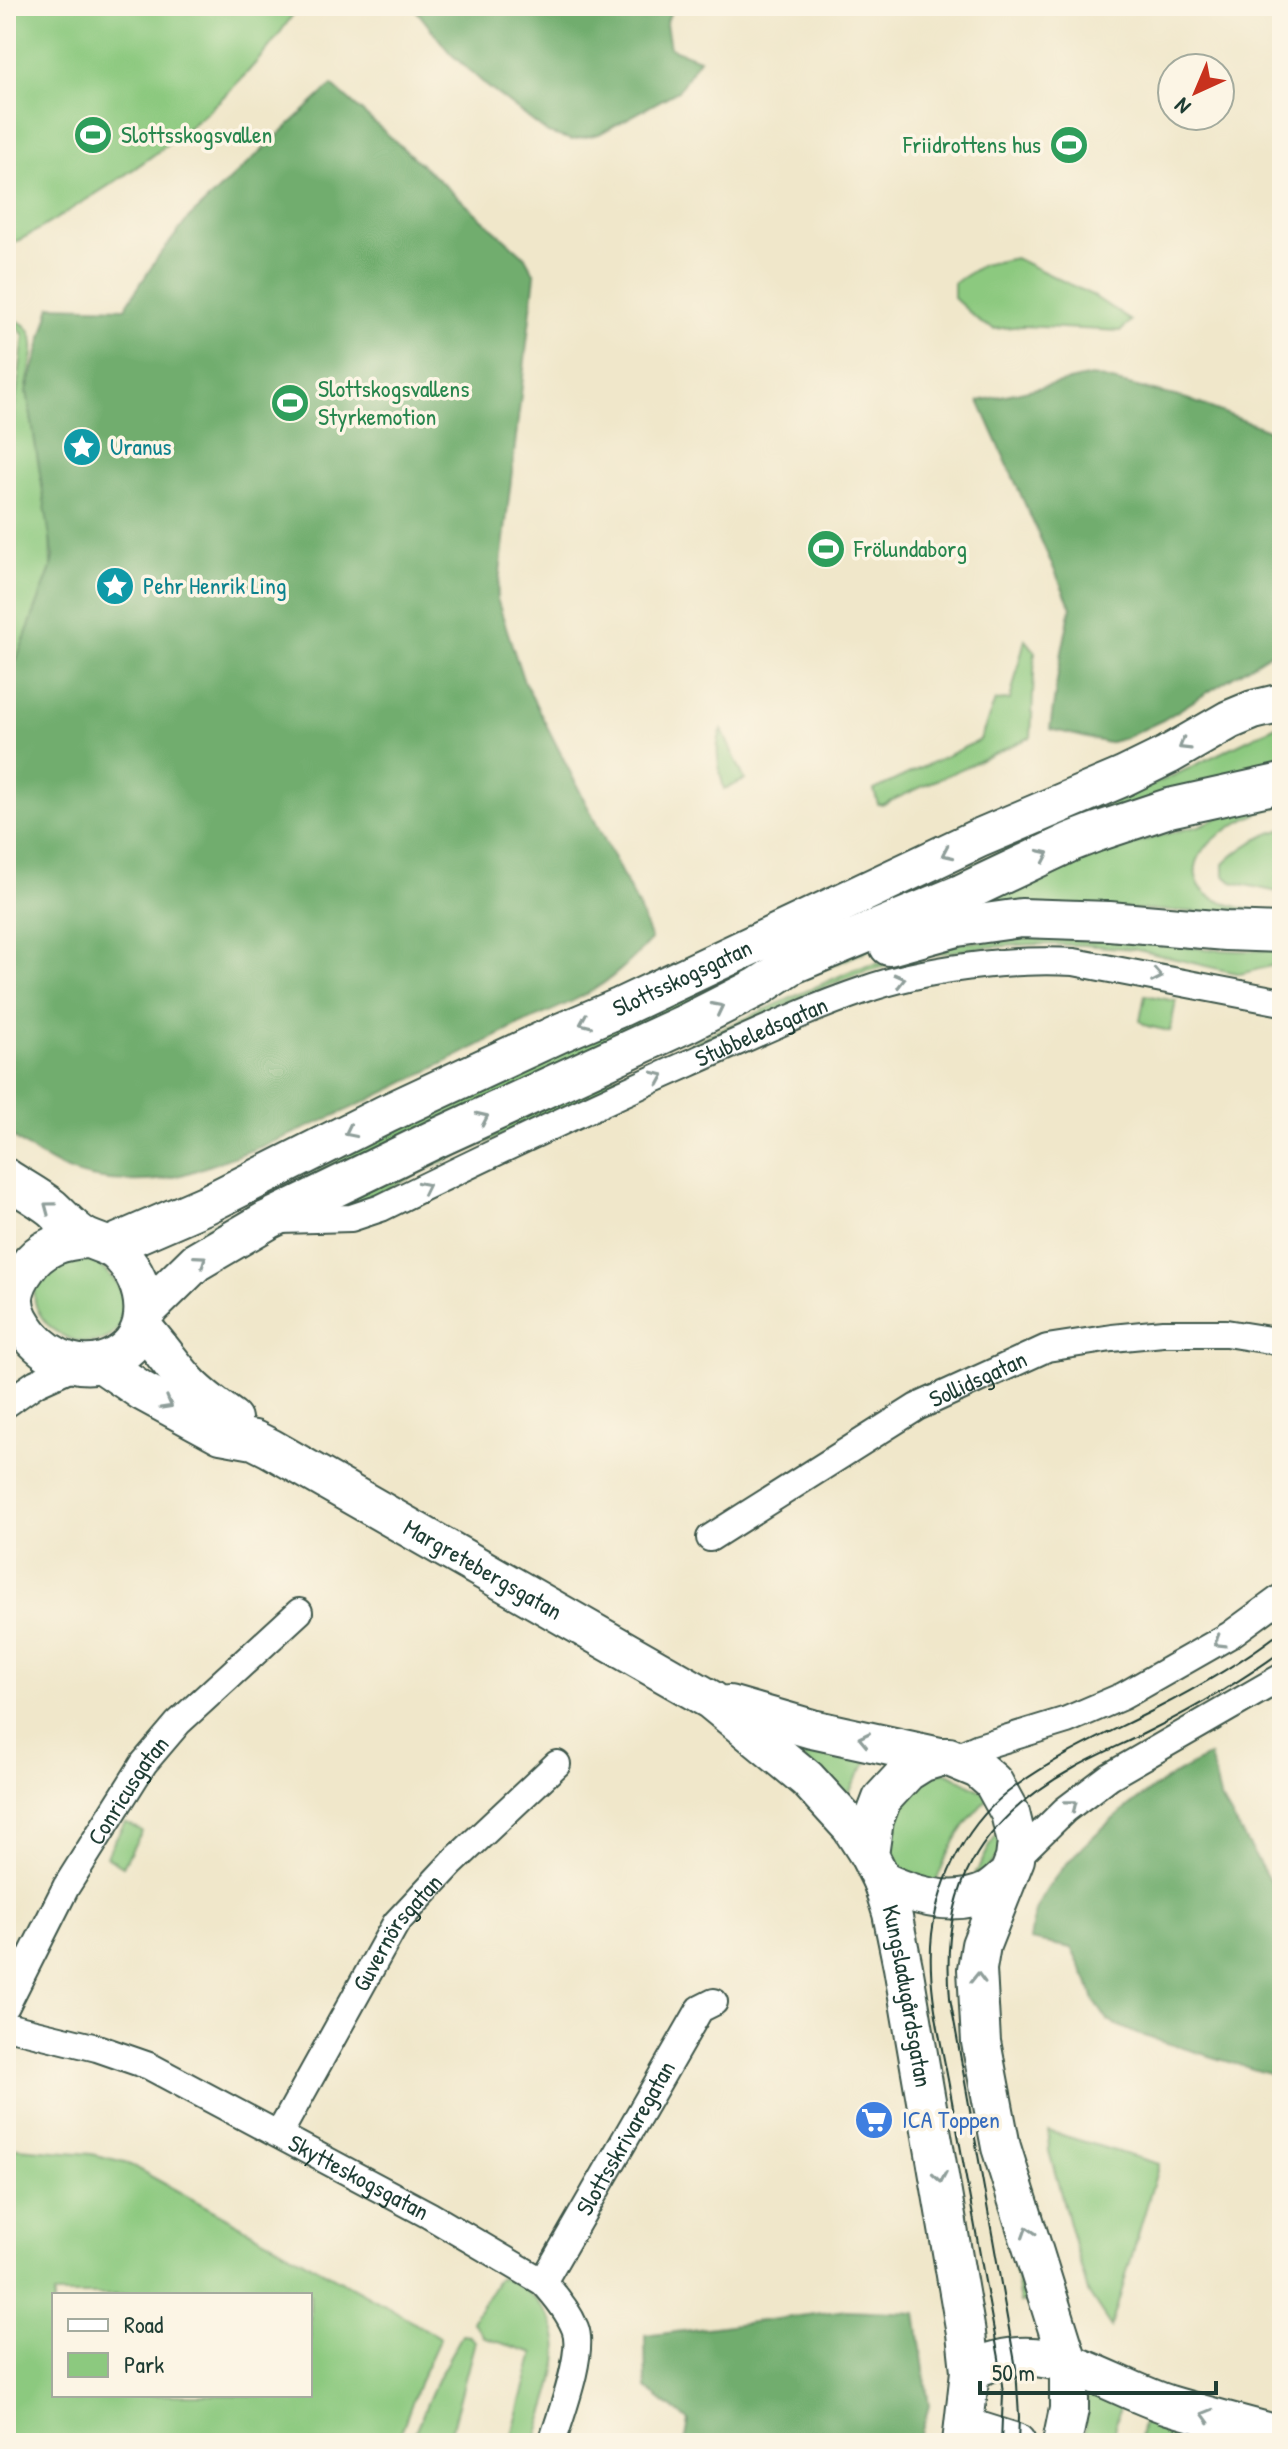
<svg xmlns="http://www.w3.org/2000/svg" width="1288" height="2449" viewBox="0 0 1288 2449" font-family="'Patrick Hand',sans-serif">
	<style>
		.green { fill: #8cc97f; stroke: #56835a; stroke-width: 2; fill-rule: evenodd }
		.forest { fill: #71ad6e; stroke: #487551; stroke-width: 2 }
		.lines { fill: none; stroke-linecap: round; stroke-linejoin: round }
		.street-casing { stroke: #3e564a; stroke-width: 30 }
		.secondary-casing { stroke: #3e564a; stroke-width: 42 }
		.street { stroke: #fff; stroke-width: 26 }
		.secondary { stroke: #fff; stroke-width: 38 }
		.tram { stroke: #1f3d34; stroke-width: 2 }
		.oneway { stroke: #8f9e9a }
		.labels { text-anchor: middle; stroke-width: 7; stroke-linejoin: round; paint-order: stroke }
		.leisure-label { font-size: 24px; fill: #27864d; stroke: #fcf5e5; text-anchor: start }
		.culture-label { font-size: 24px; fill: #0d838f; stroke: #fcf5e5; text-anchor: start }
		.street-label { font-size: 24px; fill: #1f3d34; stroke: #fcf5e5 }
		.shop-label { font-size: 24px; fill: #366cbe; stroke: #fcf5e5; text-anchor: start }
	</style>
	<rect width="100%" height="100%" fill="#fcf5e5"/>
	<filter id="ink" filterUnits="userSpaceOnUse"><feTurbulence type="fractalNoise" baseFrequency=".0125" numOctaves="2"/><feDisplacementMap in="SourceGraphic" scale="16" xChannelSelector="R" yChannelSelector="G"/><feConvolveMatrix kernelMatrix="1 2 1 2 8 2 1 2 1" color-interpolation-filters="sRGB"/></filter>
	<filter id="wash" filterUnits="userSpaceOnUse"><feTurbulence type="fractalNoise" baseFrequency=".006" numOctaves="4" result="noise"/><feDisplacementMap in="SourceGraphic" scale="32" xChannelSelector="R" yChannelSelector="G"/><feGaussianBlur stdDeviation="1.8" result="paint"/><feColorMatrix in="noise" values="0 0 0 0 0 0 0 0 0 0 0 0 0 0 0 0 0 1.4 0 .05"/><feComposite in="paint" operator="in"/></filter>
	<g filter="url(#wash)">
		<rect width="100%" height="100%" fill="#f0e7ca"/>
		<path class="green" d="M6,6H299C288,21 278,37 266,51C214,114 150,161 81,203C57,218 33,235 6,246Z
			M1015,258L1092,295L1131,321L1121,331L1022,326L994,329L981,323L954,298V283L982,265Z
			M6,318C48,324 30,362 26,392L27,391L50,532L51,568L6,688V437L12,432L24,335L16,326L6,325Z
			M1025,639L1035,651L1031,737L882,805L878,804L874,790L980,740L995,701L1010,700Z
			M1282,723V772L207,1235L202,1229L280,1187L471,1094L925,888L1019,841L1064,824L1179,773Z
			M722,730L745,780L724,789C720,772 713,746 722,730Z
			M1282,800V805C1255,812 1190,841 1196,876C1198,886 1205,895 1215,899C1235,909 1260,911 1282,915L989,904V899L1054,867L1169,833L1199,826L1231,812Z
			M1282,829V893L1232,882L1224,875V864C1241,847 1260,836 1282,829Z
			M1039,938C1074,940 1110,941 1145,943C1191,947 1236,954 1282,949V963L1240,974L1133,949L1084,945L1033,944L975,948L916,958L860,973L815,991L763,1017L417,1174L353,1207L341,1208L340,1201L572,1095L667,1054L855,969L961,943Z
			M1145,995L1176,1001L1170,1031L1147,1026L1140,1021Z
			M75,1254C95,1261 111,1271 121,1291C126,1303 127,1315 120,1326C96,1364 27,1330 35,1288C36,1283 39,1276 41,1271Z
			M790,1743L872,1755L855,1781L843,1806Z
			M946,1772L991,1796C963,1821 946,1852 934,1888C925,1884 913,1881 905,1874C883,1857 886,1832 890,1808L935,1773Z
			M125,1822L142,1831L123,1866L106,1856Z
			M1008,1822C1004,1850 998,1863 973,1879L994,1838Z
			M1048,2131L1159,2164L1111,2327L1088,2292L1049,2151Z
			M6,2147L91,2154L125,2162L392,2309L440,2338L420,2381L397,2443H6ZM54,2295H310V2395H54Z
			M1002,2194L1042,2298L1020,2302Z
			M504,2277C585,2321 556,2373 535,2443H510L534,2353L485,2338L472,2321L498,2279Z
			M462,2335L469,2336L475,2341L448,2443H410L437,2380Z
			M1088,2390L1123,2397L1111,2441L1087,2436L1085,2433Z
			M1145,2411L1243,2443H1139Z"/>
		<path class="forest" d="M413,6H673L666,24L670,48L699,59L678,91L599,134L572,140L548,133L489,88L450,53Z
			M332,85L525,257L535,275L497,599L523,679L639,908L651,940C631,961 612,980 586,994C562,1008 534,1017 509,1030C419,1076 328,1123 233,1157C203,1167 177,1180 145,1181C81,1183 56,1169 6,1132V688L51,568L53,556L27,391L51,306L125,308L156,260L188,219Z
			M1091,376L1187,399L1271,431L1282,439V646L1163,720L1125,738L1108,743L1050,729L1059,667L1071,607L979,401Z
			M1210,1756L1220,1797L1282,1902V2078L1137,2034L1108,2021L1094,2000L1088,1982L1071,1948L1030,1940C1032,1930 1032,1918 1036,1909C1063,1851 1152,1782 1210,1756Z
			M846,2310L916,2313L929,2406L918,2443H685L689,2421L646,2388L645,2336Z"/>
	</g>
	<g filter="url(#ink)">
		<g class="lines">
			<defs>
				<g id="street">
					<path id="s1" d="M280,1220L351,1218L381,1208C483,1158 586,1109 690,1063C747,1038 805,1010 864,990C922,969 1013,958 1074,962L1282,1002"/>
					<path d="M6,1404L36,1383L78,1364"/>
					<path id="s2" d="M710,1538L917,1407L1047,1348L1112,1338L1163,1333H1226L1282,1342"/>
					<path d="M954,1758L979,1747L1067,1720L1123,1696L1230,1635L1282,1597"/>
					<path d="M1015,1859L1065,1810L1110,1776L1282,1677"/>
					<path id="s3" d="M6,2006L66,1887L144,1763L178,1723L299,1612"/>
					<path id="s4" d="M6,2026L97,2048L149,2066L429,2215L543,2282C555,2295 568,2311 575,2328C585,2352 560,2417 552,2443"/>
					<path id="s5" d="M279,2134L396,1923L452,1863L557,1764"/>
					<path id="s6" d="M543,2282L700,2009L714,2002"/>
				</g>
				<g id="secondary">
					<path d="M889,946L957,927L1021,918L1109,921L1226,931L1282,933"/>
					<path d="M6,1178C21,1188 38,1197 52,1208C63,1218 76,1234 89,1239C102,1245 111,1245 121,1256C148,1284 155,1334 117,1356C86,1374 52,1361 30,1335C22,1325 13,1311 14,1297C15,1287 20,1277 26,1269C41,1247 62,1240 88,1239"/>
					<path id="s7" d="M110,1246L207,1204L386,1114L562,1032L621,1007L977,839L1123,777L1168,755L1229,720L1253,710L1282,703"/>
					<path d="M144,1313L196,1262L268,1220L433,1140L687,1023L758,987L793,964L963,893L1071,842L1097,832L1169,808L1282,783"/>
					<path d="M142,1327C158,1344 171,1364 187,1382C200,1397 216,1407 232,1419"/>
					<path id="s8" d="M101,1363L142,1391L221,1434L254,1440L270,1448L711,1700L807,1779L851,1827L869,1855"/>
					<path d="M729,1705L812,1729L940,1757"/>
					<path d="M1007,1876C1001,1881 994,1888 987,1892C953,1908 914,1896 882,1881L869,1855L874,1820L882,1799L907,1772L923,1762L940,1757H949L978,1769L993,1782L1010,1813L1017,1842L1015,1859L981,1945L977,1969L981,2042L1001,2147L1069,2365V2409L1062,2443"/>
					<path id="s9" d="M882,1881L892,1913L903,1967L966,2333L970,2371L962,2443"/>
					<path d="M970,2371C1044,2332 1099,2382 1169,2405C1206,2416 1244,2426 1282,2436"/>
					<path d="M965,2427L1016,2443"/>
				</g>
			</defs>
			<use href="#street" class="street-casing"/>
			<use href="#secondary" class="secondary-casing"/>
			<use href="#street" class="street"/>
			<use href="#secondary" class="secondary"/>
			<path class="tram" d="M1001,2443L1003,2394L999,2358C983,2271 967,2183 951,2096C942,2044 926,1987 932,1934C939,1877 968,1820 1016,1786C1059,1755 1107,1734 1154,1710C1199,1687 1242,1662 1282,1631
				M1018,2443L1019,2417L1016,2368L950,1998C940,1889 978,1821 1074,1768C1099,1754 1126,1743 1151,1730C1197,1707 1241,1681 1282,1651"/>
		</g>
		<defs><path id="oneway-chevron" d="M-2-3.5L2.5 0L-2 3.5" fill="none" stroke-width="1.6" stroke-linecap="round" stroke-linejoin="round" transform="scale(2)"/></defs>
		<g class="oneway">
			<use href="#oneway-chevron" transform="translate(1184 745) rotate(149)"/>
			<use href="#oneway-chevron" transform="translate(947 853) rotate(155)"/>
			<use href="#oneway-chevron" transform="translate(1044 855) rotate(-25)"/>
			<use href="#oneway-chevron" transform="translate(1157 976) rotate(11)"/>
			<use href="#oneway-chevron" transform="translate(900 980) rotate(-14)"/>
			<use href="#oneway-chevron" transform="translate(718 1008) rotate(-27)"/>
			<use href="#oneway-chevron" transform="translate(585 1022) rotate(157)"/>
			<use href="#oneway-chevron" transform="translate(659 1077) rotate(-24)"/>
			<use href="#oneway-chevron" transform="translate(483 1118) rotate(-25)"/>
			<use href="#oneway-chevron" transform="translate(350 1132) rotate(154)"/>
			<use href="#oneway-chevron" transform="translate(424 1187) rotate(-26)"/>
			<use href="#oneway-chevron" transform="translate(49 1207) rotate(-143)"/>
			<use href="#oneway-chevron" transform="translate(201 1260) rotate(-36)"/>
			<use href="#oneway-chevron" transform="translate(167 1404) rotate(29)"/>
			<use href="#oneway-chevron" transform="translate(1219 1642) rotate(149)"/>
			<use href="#oneway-chevron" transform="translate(864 1739) rotate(-168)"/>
			<use href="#oneway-chevron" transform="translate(1072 1805) rotate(-38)"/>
			<use href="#oneway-chevron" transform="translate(978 1978) rotate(-89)"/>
			<use href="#oneway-chevron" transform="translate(940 2177) rotate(80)"/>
			<use href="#oneway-chevron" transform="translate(1028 2232) rotate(-108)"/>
			<use href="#oneway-chevron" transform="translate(1207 2415) rotate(-164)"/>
		</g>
	</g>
	<defs>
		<symbol id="stadium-disc" viewBox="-11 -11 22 22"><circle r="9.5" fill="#2e9e5b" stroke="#fcf5e5"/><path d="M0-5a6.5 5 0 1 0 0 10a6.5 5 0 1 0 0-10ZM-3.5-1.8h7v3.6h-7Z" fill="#fff"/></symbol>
		<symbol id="sight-disc" viewBox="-11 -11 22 22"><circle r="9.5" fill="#0f9aa8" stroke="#fcf5e5"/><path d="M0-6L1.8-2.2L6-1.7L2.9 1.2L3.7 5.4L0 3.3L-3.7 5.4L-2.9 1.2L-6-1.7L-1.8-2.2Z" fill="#fff"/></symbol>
		<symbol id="supermarket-disc" viewBox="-11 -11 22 22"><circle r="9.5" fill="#3f7fe0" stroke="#fcf5e5"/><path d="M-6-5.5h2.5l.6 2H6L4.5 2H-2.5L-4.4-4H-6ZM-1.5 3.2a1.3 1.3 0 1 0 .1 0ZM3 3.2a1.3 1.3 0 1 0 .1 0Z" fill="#fff"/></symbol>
	</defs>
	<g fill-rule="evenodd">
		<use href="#stadium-disc" x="71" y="113" width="44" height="44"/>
		<use href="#stadium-disc" x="1047" y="123" width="44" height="44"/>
		<use href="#stadium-disc" x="268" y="381" width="44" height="44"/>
		<use href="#sight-disc" x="60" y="425" width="44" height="44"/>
		<use href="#stadium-disc" x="804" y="527" width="44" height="44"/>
		<use href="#sight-disc" x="93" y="564" width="44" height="44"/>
		<use href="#supermarket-disc" x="852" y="2098" width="44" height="44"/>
	</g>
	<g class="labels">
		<g class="leisure-label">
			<text x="121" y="143">Slottsskogsvallen</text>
			<text x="1041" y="153" text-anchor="end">Friidrottens hus</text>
			<text x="318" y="397">Slottskogsvallens<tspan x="318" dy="28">Styrkemotion</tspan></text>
			<text x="854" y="557">Frölundaborg</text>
		</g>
		<g class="culture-label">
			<text x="110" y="455">Uranus</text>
			<text x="143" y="594">Pehr Henrik Ling</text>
		</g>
		<g class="street-label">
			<text dy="8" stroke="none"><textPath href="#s7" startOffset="632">Slottsskogsgatan</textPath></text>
			<text dy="8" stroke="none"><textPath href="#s1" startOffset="522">Stubbeledsgatan</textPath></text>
			<text dy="8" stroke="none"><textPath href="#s2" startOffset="312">Sollidsgatan</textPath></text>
			<text dy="8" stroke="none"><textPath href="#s8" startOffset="436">Margretebergsgatan</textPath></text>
			<text dy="8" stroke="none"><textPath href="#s3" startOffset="248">Conricusgatan</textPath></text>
			<text dy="8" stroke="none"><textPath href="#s5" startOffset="234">Guvernörsgatan</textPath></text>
			<text dy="8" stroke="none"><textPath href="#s9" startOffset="118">Kungsladugårdsgatan</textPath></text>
			<text dy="8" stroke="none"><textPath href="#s6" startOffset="166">Slottsskrivaregatan</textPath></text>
			<text dy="8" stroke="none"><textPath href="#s4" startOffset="386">Skytteskogsgatan</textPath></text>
		</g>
		<g class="shop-label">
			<text x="902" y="2128">ICA Toppen</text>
		</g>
	</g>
	<rect width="1288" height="2449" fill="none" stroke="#fcf5e5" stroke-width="32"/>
	<rect x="52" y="2293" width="260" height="104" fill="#fcf5e5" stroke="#a4ab9e" stroke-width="2"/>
	<rect x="68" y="2319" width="40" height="12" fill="#ffffff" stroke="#a4ab9e" stroke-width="2"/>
	<text x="124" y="2333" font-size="24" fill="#1f3d34">Road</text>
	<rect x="68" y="2353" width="40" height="24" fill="#8cc97f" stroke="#a4ab9e" stroke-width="2"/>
	<text x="124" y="2373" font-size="24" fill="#1f3d34">Park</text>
	<g transform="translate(1196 92) rotate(224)"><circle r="38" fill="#fcf5e5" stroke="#a4ab9e" stroke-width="2"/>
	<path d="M0-6L14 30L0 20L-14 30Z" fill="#c8321e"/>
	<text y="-12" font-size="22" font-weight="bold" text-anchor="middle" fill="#1f3d34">N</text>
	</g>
	<path d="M980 2381v12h236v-12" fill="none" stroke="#1f3d34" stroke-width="4"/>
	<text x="992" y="2381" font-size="24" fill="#1f3d34" stroke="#fcf5e5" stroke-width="6" paint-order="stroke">50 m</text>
</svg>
